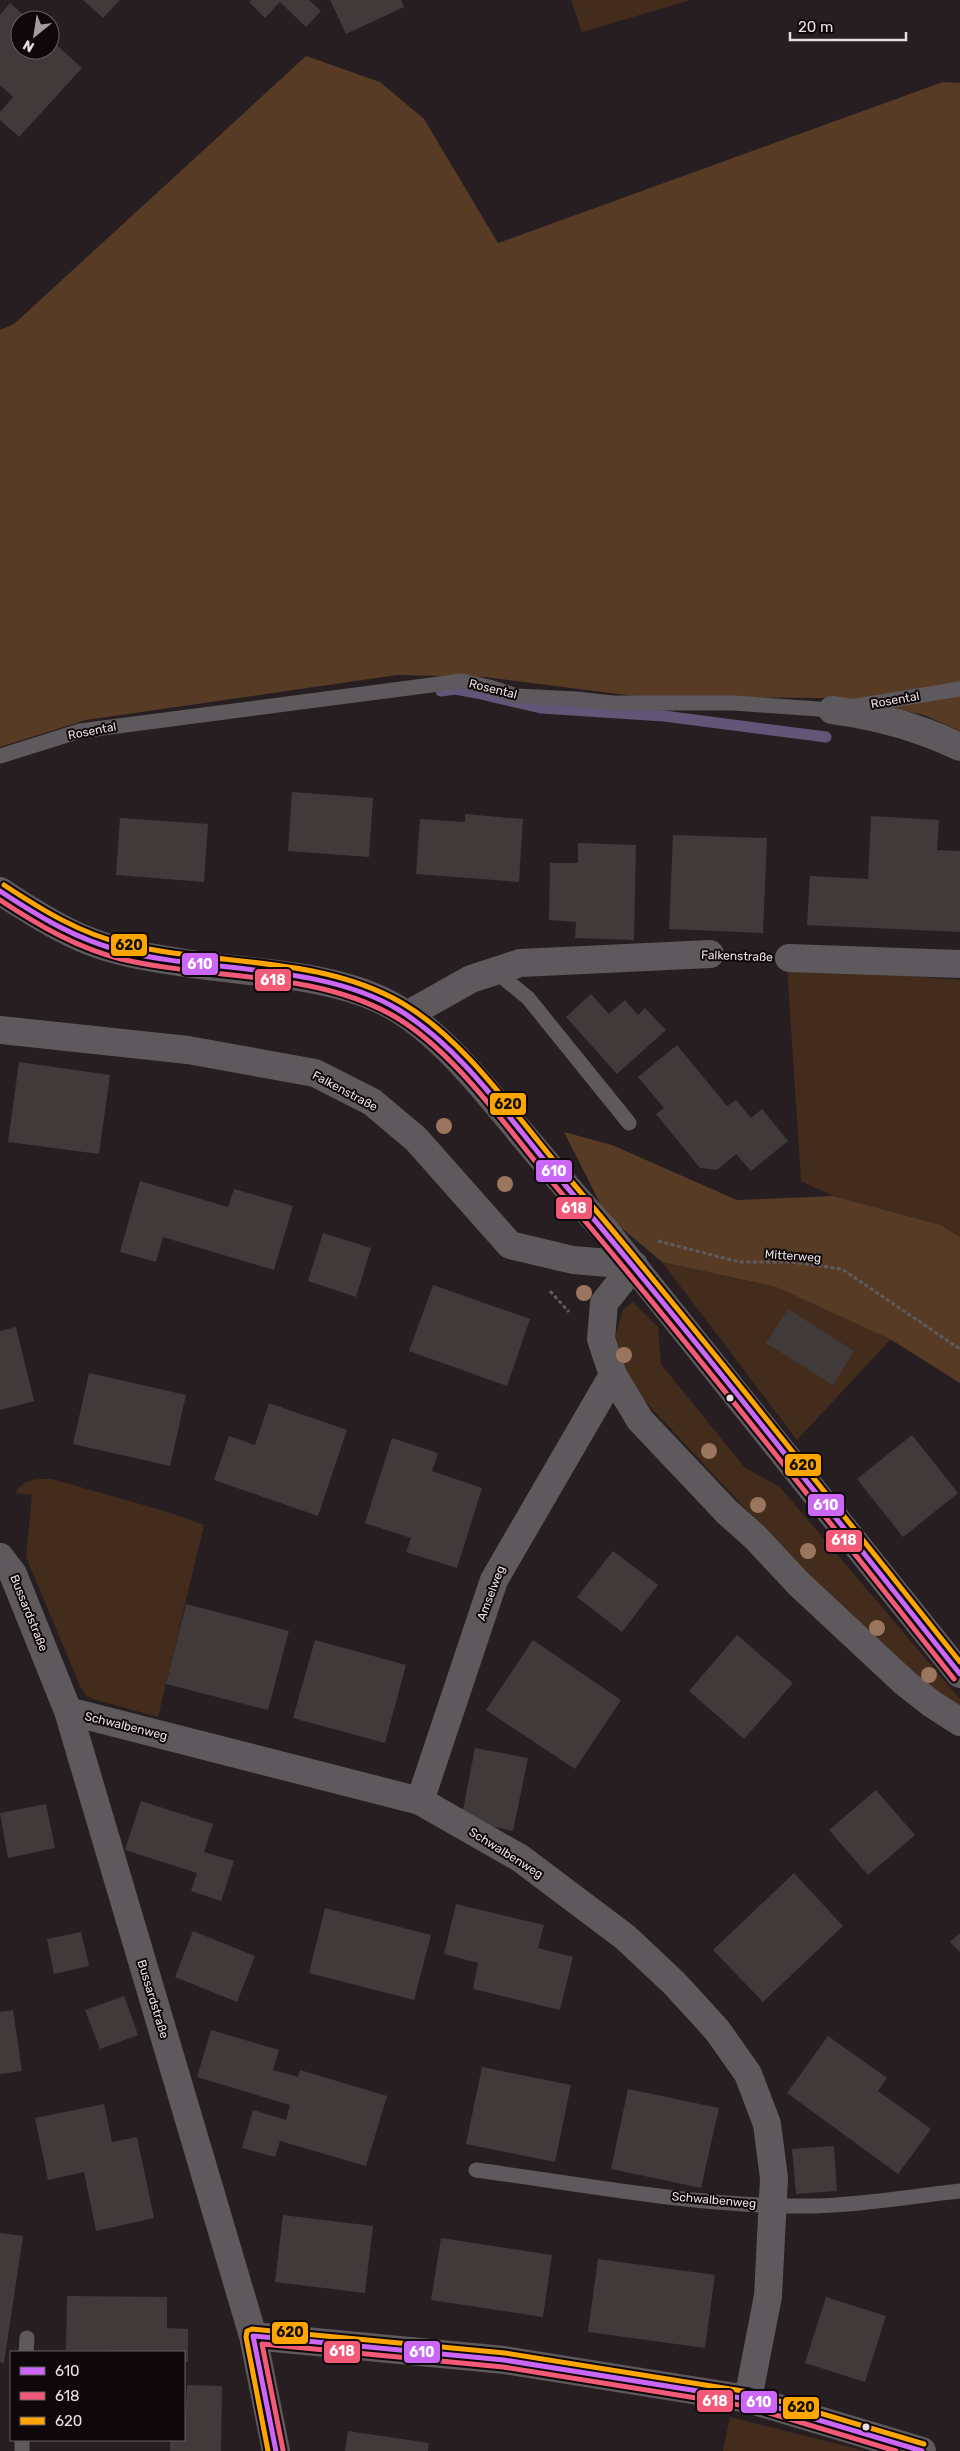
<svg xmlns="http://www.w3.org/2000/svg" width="960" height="2451" viewBox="0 0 960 2451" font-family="Rubik,sans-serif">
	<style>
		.green { fill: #432c1b }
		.forest { fill: #573b25 }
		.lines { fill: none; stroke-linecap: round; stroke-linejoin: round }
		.stream { stroke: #625678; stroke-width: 11 }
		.building { fill: #413a3b }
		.path { stroke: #605b5e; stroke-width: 3; stroke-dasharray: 4 2.5; stroke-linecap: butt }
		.lane { stroke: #5d595c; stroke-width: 15 }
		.street { stroke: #5d595c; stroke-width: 28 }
		.bus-1-casing { stroke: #0e080a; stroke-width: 9 }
		.bus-2-casing { stroke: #0e080a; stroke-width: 9 }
		.bus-3-casing { stroke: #0e080a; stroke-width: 9 }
		.bus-1 { stroke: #cb66f6; stroke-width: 5 }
		.bus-2 { stroke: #f35a78; stroke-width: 5 }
		.bus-3 { stroke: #ffa500; stroke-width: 5 }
		.tree { fill: #9a765f }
		.bus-dot { fill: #e9dfe1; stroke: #0e080a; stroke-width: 2 }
		.labels { text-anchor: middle; stroke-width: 4; stroke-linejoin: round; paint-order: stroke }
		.street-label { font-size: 12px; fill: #e9dfe1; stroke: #0e080a }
		.line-badge { stroke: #0e080a; stroke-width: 2 }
		.badge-label { font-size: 14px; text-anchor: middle; font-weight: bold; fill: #fff }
		.pale-badge-label { font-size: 14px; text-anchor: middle; font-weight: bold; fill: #111 }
	</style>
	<rect width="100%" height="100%" fill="#261e21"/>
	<path class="green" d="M571,0H691L582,32Z
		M787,966L960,980V1237L941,1225L833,1196L801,1181Z
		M662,1262L776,1287L891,1339L797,1440Z
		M633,1302L658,1327L661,1364L745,1468L780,1487L960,1699V1706L952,1705L848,1618L652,1409L620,1371L613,1344L623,1310Z
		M52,1479L168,1512L204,1525L158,1717L96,1700L86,1696L80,1686L26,1557L32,1495L15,1493C25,1478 35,1479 52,1479Z
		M730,2417L854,2448L864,2451H723Z"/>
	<path class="forest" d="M306,56L380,82L424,119L498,243L943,82L960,83V731L924,715L838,698L642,697L485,677L397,675L86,720L0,747V330L14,324Z
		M564,1132L612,1145L737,1200L833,1196L941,1225L960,1237V1383L890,1339L776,1287L662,1262L606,1215Z"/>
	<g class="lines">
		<path class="stream" d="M441,691L455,689L477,693L541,708L664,716L826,737"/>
	</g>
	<path class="building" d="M83,0H120L103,18Z
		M251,0H309L321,11L306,27L280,2L265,18L249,2Z
		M330,0H401L404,7L346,34Z
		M10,3L29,20H20V50H50V39L82,68L19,137L0,120V112L13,97L0,85V15Z
		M292,792L373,798L369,857L288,851Z
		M465,814L523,819L519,882L416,874L420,819L465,822Z
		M871,816L939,820L937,850L960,851V932L807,925L810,876L868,879Z
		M120,818L208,824L204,882L116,875Z
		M673,835L767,838L763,933L669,929Z
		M578,843L636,845L634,940L575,938L576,922L549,920L550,863H578Z
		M591,994L609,1014L625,1000L638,1015L645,1008L666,1030L617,1074L566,1017Z
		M677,1045L727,1106L736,1100L751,1118L762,1109L788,1141L751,1171L736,1154L717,1170L700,1168L656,1114L664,1108L638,1077Z
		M19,1062L110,1075L99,1154L8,1142Z
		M140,1181L228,1207L234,1189L293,1206L274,1270L163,1237L156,1262L120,1252Z
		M323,1233L371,1248L356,1297L308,1281Z
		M433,1285L530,1319L507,1386L409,1351Z
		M788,1309L854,1351L833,1385L766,1343Z
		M16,1327L34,1401L0,1410V1331Z
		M89,1373L186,1395L170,1466L73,1444Z
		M269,1403L347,1430L318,1516L214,1480L229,1436L255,1445Z
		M912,1435L958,1493L903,1537L857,1479Z
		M392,1438L438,1453L432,1471L482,1488L457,1568L406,1552L411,1538L365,1523Z
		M613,1551L658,1585L622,1632L577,1597Z
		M186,1604L289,1631L268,1710L166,1684Z
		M737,1635L793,1683L744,1739L689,1691Z
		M315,1640L406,1665L385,1743L293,1718Z
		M533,1640L621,1700L575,1769L486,1710Z
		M475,1748L528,1758L513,1831L461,1820Z
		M876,1790L915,1835L868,1875L829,1830Z
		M141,1801L213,1824L204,1852L234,1861L221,1901L191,1891L197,1873L125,1850Z
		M46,1804L55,1848L8,1858L0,1813Z
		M794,1873L843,1926L763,2002L713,1950Z
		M456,1904L544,1925L538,1948L573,1957L560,2010L473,1989L478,1963L444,1954Z
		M325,1908L431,1935L414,2000L309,1973Z
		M193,1931L255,1956L237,2002L175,1977Z
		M81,1932L89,1966L54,1974L47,1939Z
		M960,1933V1952L950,1942Z
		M124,1996L138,2035L100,2049L85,2010Z
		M13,2010L22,2071L0,2074V2012Z
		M211,2030L279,2050L273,2070L298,2077L300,2070L387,2096L366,2166L280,2141L275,2157L242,2148L253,2110L286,2120L290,2105L197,2077Z
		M828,2036L887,2078L878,2091L931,2129L898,2174L787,2093Z
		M482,2067L571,2085L555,2162L466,2144Z
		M628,2089L719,2108L701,2188L611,2169Z
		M104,2104L112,2142L137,2137L154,2218L96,2231L84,2172L48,2180L35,2118Z
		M834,2146L837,2191L796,2194L792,2149Z
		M283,2215L373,2226L365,2293L275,2282Z
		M0,2233L23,2236L4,2363L0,2362Z
		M441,2238L552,2255L543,2317L431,2300Z
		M598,2259L715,2275L705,2348L588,2332Z
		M67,2296L167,2297V2328L188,2329V2362H184V2352L66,2350Z
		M826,2297L886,2316L865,2382L805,2363Z
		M187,2385L222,2386L221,2451H170V2440H184Z
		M348,2431L429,2443L428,2451H345Z"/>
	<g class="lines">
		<path class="path" d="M742,956H756
			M658,1241L739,1262H791L842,1269L960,1349
			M550,1291L569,1312"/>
		<path class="lane" d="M0,756L80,731L462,681L489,687L517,696L576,699L613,703H734L832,710L960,689
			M495,971L528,998L629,1123
			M476,2170C588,2185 703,2208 816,2206C862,2205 914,2196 960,2191
			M26,2352L27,2338
			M22,2451V2440"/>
		<path class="street" d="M832,710C877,716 919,727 960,747
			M0,891C24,907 62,931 89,941C118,953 154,958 185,963C247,973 324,973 381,1000C435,1025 483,1087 520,1132C548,1165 575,1198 604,1229L960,1674
			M789,958L960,964
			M407,1015L471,979L520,963L710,954
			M0,1030L188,1050L315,1073L372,1102L416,1139L510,1245L573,1260L634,1265L604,1303L601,1339L613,1375L640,1420L727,1512L755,1537L799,1584L904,1682L932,1704L960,1722
			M0,1557L13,1574L68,1711L253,2336L276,2451
			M68,1711L420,1801L520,1858L625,1937L674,1983L717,2030L748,2074L767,2124L774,2178L768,2296L748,2399
			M420,1801L494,1580L613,1375
			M253,2336L504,2360L748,2399L922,2451"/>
		<defs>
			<path id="bus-1" d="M0,891C38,916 77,940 122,951C209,973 322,963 399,1010C463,1049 512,1123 560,1179C697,1340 827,1508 960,1674
				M253,2336L504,2360L748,2399L922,2451
				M253,2336L276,2451"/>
			<path id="bus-2" d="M0,900C38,925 77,948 121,959C209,980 312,970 392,1015C453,1049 507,1128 552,1182C690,1344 821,1512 954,1679
				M283,2450L262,2344L503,2367L746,2406L896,2451"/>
			<path id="bus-3" d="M4,885C42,910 81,934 125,944C215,966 319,955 402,1003C467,1041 517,1118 566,1175C701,1334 830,1499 960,1662
				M268,2451L246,2337L247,2331L252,2329L505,2353L749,2392L924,2444"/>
		</defs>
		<use href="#bus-1" class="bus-1-casing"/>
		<use href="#bus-2" class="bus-2-casing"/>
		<use href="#bus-3" class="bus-3-casing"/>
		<use href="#bus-1" class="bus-1"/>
		<use href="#bus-2" class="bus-2"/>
		<use href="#bus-3" class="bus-3"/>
	</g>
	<g class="tree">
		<circle cx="444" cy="1126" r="8"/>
		<circle cx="505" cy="1184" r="8"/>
		<circle cx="584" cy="1293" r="8"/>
		<circle cx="624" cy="1355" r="8"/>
		<circle cx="709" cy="1451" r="8"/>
		<circle cx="758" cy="1505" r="8"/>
		<circle cx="808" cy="1551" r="8"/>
		<circle cx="877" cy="1628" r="8"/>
		<circle cx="929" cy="1675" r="8"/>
	</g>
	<g class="bus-dot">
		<circle cx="730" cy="1398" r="4.5"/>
		<circle cx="866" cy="2427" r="4.5"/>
	</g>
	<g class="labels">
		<g class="street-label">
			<text transform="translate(493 689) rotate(14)" y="4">Rosental</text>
			<text transform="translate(895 700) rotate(-10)" y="4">Rosental</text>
			<text transform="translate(92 731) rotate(-11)" y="4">Rosental</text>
			<text transform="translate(737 956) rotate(2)" y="4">Falkenstraße</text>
			<text transform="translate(345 1091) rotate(28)" y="4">Falkenstraße</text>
			<text transform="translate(793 1256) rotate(4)" y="4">Mitterweg</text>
			<text transform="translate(491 1593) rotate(-69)" y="4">Amselweg</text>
			<text transform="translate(29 1613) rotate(68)" y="4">Bussardstraße</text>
			<text transform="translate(126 1726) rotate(14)" y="4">Schwalbenweg</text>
			<text transform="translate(506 1853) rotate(32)" y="4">Schwalbenweg</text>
			<text transform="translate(153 1999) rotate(73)" y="4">Bussardstraße</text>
			<text transform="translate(714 2200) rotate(5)" y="4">Schwalbenweg</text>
		</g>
	</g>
	<g class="line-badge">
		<rect x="110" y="933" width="38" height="24" rx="5" fill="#ffa500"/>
		<rect x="181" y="952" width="38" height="24" rx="5" fill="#cb66f6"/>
		<rect x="254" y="968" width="38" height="24" rx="5" fill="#f35a78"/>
		<rect x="489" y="1092" width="38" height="24" rx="5" fill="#ffa500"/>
		<rect x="535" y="1159" width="38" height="24" rx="5" fill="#cb66f6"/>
		<rect x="555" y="1196" width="38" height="24" rx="5" fill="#f35a78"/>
		<rect x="784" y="1453" width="38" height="24" rx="5" fill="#ffa500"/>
		<rect x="807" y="1493" width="38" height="24" rx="5" fill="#cb66f6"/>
		<rect x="825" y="1529" width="38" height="24" rx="5" fill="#f35a78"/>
		<rect x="271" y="2321" width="38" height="24" rx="5" fill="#ffa500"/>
		<rect x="323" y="2340" width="38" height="24" rx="5" fill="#f35a78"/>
		<rect x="403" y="2340" width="38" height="24" rx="5" fill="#cb66f6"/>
		<rect x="696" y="2389" width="38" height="24" rx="5" fill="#f35a78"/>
		<rect x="740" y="2390" width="38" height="24" rx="5" fill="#cb66f6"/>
		<rect x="782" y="2396" width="38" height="24" rx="5" fill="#ffa500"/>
	</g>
	<g class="badge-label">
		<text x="200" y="969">610</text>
		<text x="273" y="985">618</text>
		<text x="554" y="1176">610</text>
		<text x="574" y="1213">618</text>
		<text x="826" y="1510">610</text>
		<text x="844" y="1545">618</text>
		<text x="342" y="2356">618</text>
		<text x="422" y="2357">610</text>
		<text x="715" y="2406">618</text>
		<text x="759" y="2407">610</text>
	</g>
	<g class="pale-badge-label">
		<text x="129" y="950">620</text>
		<text x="508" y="1109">620</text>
		<text x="803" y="1470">620</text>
		<text x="290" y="2337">620</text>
		<text x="801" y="2412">620</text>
	</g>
	<rect x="10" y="2351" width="175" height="90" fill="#0e080a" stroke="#665e60"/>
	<rect x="20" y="2367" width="25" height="8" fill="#cb66f6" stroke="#665e60"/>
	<text x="55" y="2376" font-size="15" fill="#e9dfe1">610</text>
	<rect x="20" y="2392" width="25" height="8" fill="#f35a78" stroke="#665e60"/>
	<text x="55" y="2401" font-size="15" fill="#e9dfe1">618</text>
	<rect x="20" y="2417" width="25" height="8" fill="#ffa500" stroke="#665e60"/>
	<text x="55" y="2426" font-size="15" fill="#e9dfe1">620</text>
	<g transform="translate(35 35) rotate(210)"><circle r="24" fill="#0e080a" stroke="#665e60"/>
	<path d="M0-4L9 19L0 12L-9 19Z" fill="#a59b9e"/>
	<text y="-8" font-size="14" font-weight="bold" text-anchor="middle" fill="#e9dfe1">N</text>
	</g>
	<path d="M790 32v8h116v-8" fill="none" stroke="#e9dfe1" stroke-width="2.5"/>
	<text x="798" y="32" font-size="15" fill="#e9dfe1" stroke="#0e080a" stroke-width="4" paint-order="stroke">20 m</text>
</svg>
